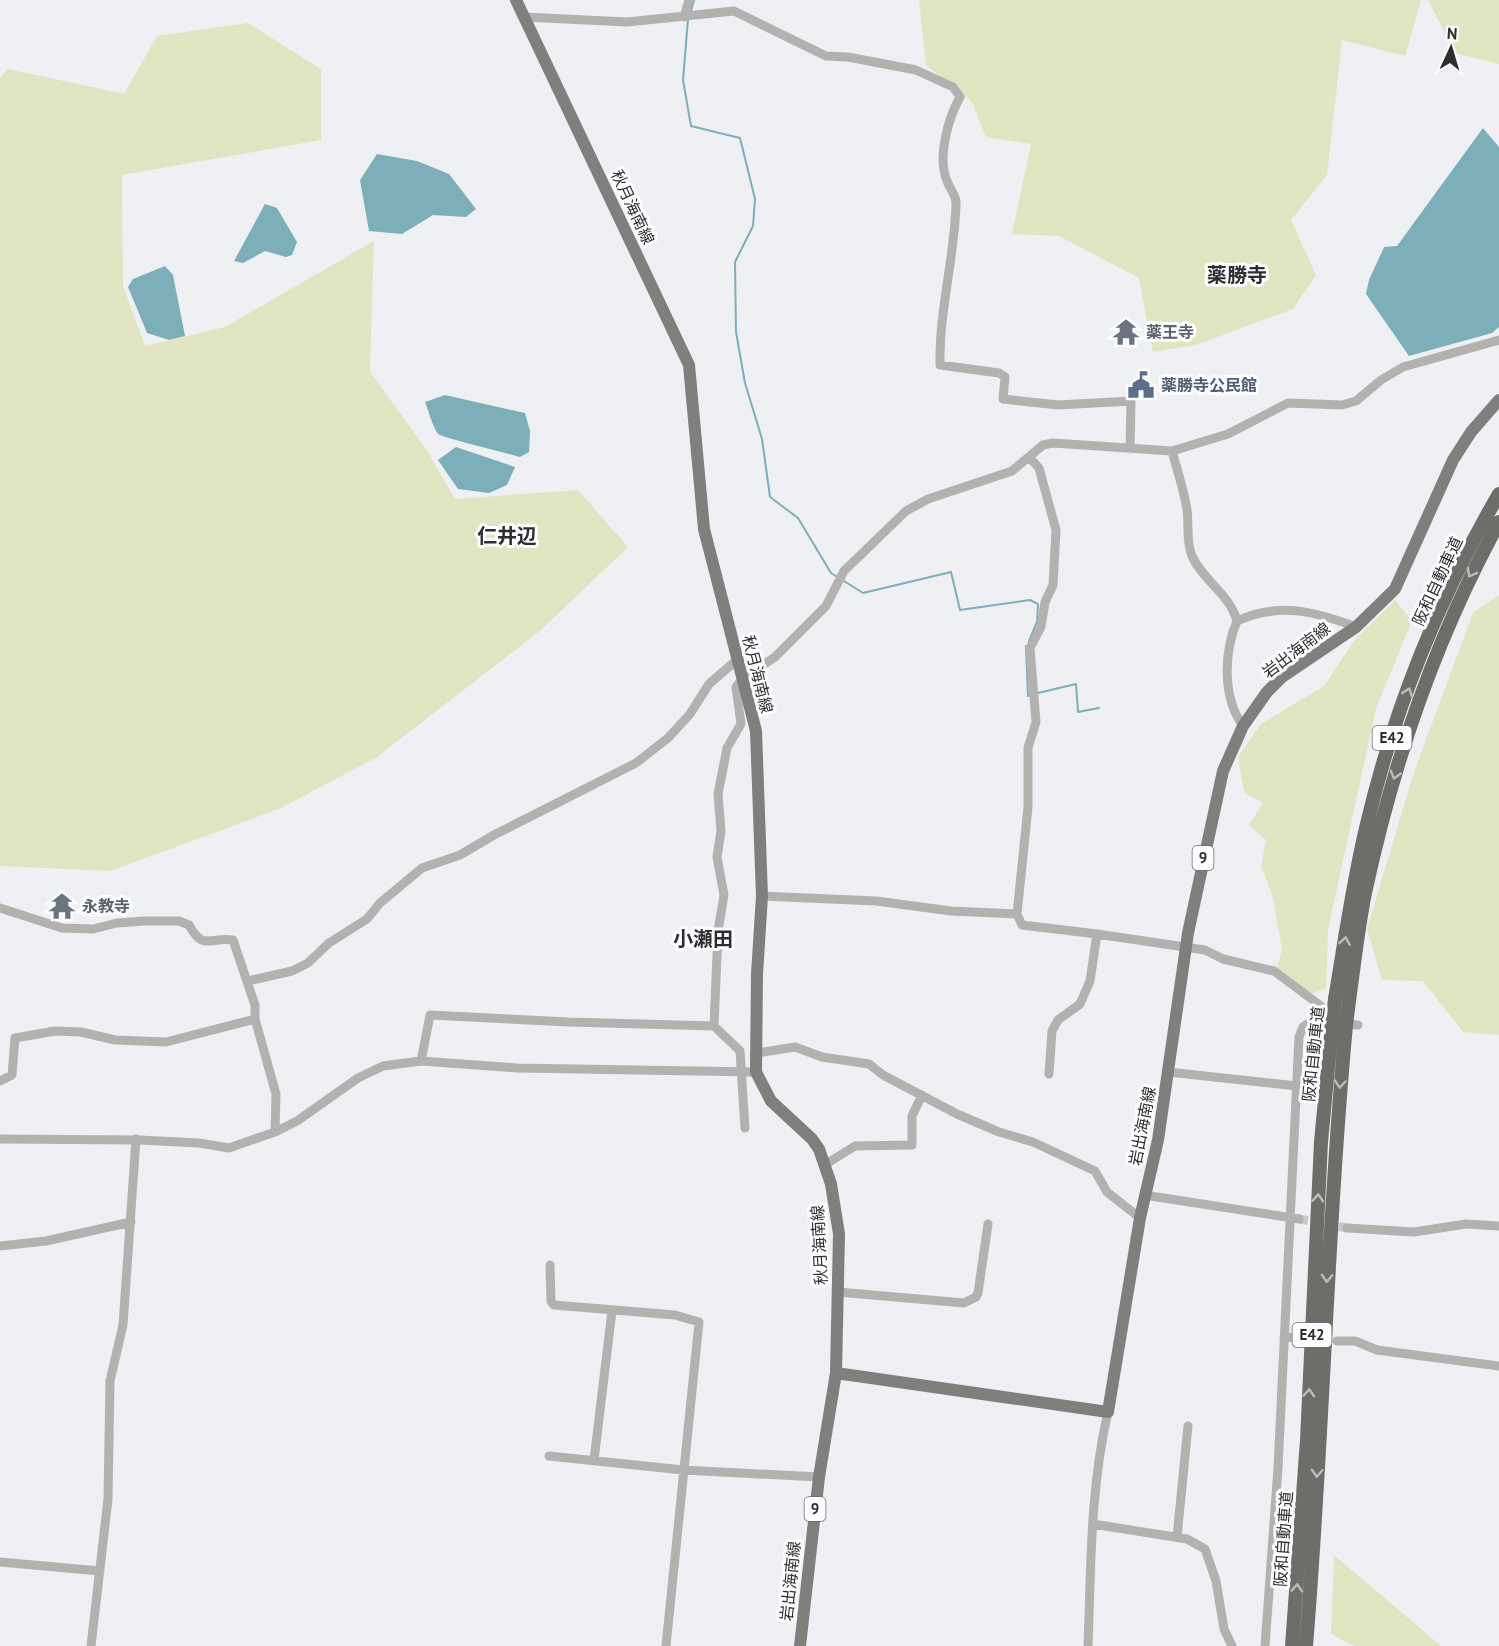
<svg xmlns="http://www.w3.org/2000/svg" width="1499" height="1646" viewBox="0 0 1499 1646" font-family="'PT Sans','Noto Sans JP',sans-serif">
	<style>
		.green { fill: #e1e5c2 }
		.water { fill: #7dafb9 }
		.lines { fill: none; stroke-linecap: round; stroke-linejoin: round }
		.stream { stroke: #7dafb9; stroke-width: 2 }
		.minor-tunnel { stroke: #c8c9cc; stroke-width: 9; stroke-dasharray: 9 4.5; stroke-linecap: butt }
		.minor { stroke: #b3b2b1; stroke-width: 9 }
		.major { stroke: #817f7d; stroke-width: 12 }
		.highway { stroke: #6e6d6a; stroke-width: 14 }
		.highway-bridge { stroke: #6e6d6a; stroke-width: 14 }
		.oneway { stroke: #bcbcbc }
		.labels { text-anchor: middle; stroke-width: 6; stroke-linejoin: round; paint-order: stroke }
		.shield { fill: #fcfdff; stroke: #6c6c6d; stroke-width: 1.5 }
		.shield-label { font-size: 15px; font-weight: bold; fill: #2e2e2f }
		.street-label { font-size: 16px; fill: #2e2e2f; stroke: #fcfdff }
		.worship-label { font-size: 16px; font-weight: bold; fill: #5b616d; stroke: #fcfdff; text-anchor: start }
		.service-label { font-size: 16px; font-weight: bold; fill: #4e5e75; stroke: #fcfdff; text-anchor: start }
		.quarter-label { font-size: 20px; font-weight: bold; fill: #2e2e31; stroke: #fcfdff }
	</style>
	<rect width="100%" height="100%" fill="#eff0f3"/>
	<path class="green" d="M919,0H1421L1405,56L1342,40L1327,175L1291,220L1316,275L1293,309L1196,345L1153,352L1139,278L1059,236L1012,234L1031,144L986,137L972,102L926,65Z
		M1428,0H1499V64L1455,53Z
		M248,23L321,69V140L122,175L123,286L145,346L225,327L374,241L370,372L426,449L455,499L578,490L628,547L541,630L377,757L281,808L111,871L0,866V78L8,69L124,94L157,36Z
		M1499,595V1035L1463,1032L1423,981L1382,980L1367,929L1414,772L1473,613Z
		M1395,600L1412,621L1376,708L1328,930L1326,989L1305,995L1275,974L1282,950L1272,894L1261,866L1266,840L1249,825L1263,803L1244,792L1238,757L1261,724L1324,686L1354,641Z
		M1334,1555L1441,1646H1354L1331,1634Z"/>
	<path class="water" d="M1483,128L1499,147V327L1492,333L1409,356L1366,294L1369,280L1384,247L1397,246Z
		M377,154L417,161L449,174L476,209L466,217L433,215L402,234L369,231L360,180Z
		M265,204L277,208L297,242L292,255L286,257L265,251L243,263L234,261Z
		M165,266L173,275L185,336L169,340L147,333L128,287L133,279Z
		M445,395L525,413L530,431L529,452L520,457C510,454 441,437 438,434C432,425 429,412 425,402Z
		M456,447L515,467L507,485L489,493L458,489L438,460Z"/>
	<g class="lines">
		<path class="stream" d="M690,14L694,0
			M688,19L683,80L691,126L740,138L755,199L753,226L735,262L736,332L745,383L762,439L770,497L798,518L831,573L839,578
			M844,581L863,593L951,572L960,610L1030,600L1038,604L1037,622L1029,641
			M1026,646L1028,696L1032,695
			M1038,693L1076,684L1078,712L1099,708"/>
		<path class="minor-tunnel" d="M1299,1219L1347,1228"/>
		<path class="minor" d="M524,17L627,22L734,11L826,56L848,57L916,70L953,87L960,97C948,119 937,157 947,181C950,190 957,195 956,206C954,260 939,311 940,365L999,373L1005,377L1003,399L1058,405L1131,401L1130,449
			M684,17L689,0
			M1172,451C1177,470 1184,490 1187,510C1189,524 1186,543 1192,556C1203,581 1229,593 1237,621
			M1030,458L1039,468L1056,530L1053,585L1045,602L1041,627L1030,648L1036,722L1028,748V807L1017,914L1022,925L1097,934L1090,981L1080,1004L1058,1020L1052,1031L1049,1074
			M1243,726C1222,697 1224,652 1237,621C1279,602 1314,611 1356,627
			M762,896L876,901L951,911L1017,914
			M0,908L62,928L93,929L117,923L144,921H179L189,925C203,951 209,937 233,940L255,1005V1019L276,1094L275,1132
			M1097,934L1205,950L1223,959L1274,971L1321,1006L1322,1022
			M248,981L292,971L308,963L329,943L367,919L380,903L422,868L460,855L494,835L636,763L668,738L690,714L709,684L738,659
			M714,1026L718,931L724,895L717,857L721,831L718,794L727,748L741,724L736,687L743,678L775,657L826,606L844,571L906,511L928,499L1012,471L1043,445L1053,443L1172,451L1228,434L1288,403L1342,405L1356,401L1381,380L1403,367L1499,340
			M757,1053L795,1047L822,1057L869,1064L883,1075L957,1114L999,1132L1033,1142L1095,1171L1107,1192L1140,1218
			M421,1061L430,1015L569,1022L714,1026L740,1051L745,1128
			M1168,1072L1297,1086
			M0,1081L12,1075L15,1038L55,1031L81,1032L115,1040L166,1042L255,1019
			M0,1139L139,1140L199,1143L229,1148L275,1132L297,1121L358,1078L383,1066L421,1061L517,1068L756,1072
			M826,1164L855,1146L912,1145V1116L922,1095
			M1144,1195L1299,1219
			M1347,1228L1414,1232L1466,1224L1499,1226
			M0,1246L46,1241L131,1222
			M550,1265L551,1301L554,1305L675,1315L699,1322L666,1646
			M838,1292L964,1303L976,1297L978,1293L988,1224
			M1284,1337L1298,1338
			M1337,1341H1355L1377,1350L1499,1366
			M549,1456L683,1470L819,1477
			M594,1460L612,1311
			M1093,1524L1187,1539L1205,1549L1216,1581L1224,1629L1232,1646
			M1177,1537L1188,1426
			M0,1562L100,1571
			M91,1646L108,1499L110,1381L123,1325L136,1139
			M1088,1646C1091,1567 1090,1489 1108,1412
			M1265,1646L1278,1468L1299,1037L1303,1027L1312,1021L1358,1025"/>
		<path class="major" d="M516,0L689,365L704,529L756,731L762,896L757,974L756,1072L771,1101L812,1139L819,1149L831,1184L839,1234L836,1373L819,1477L800,1646
			M836,1373L1108,1412L1140,1218L1158,1140L1188,933L1223,771L1243,726L1267,692L1282,677L1356,627L1395,589L1453,460L1471,432L1499,400"/>
		<path class="highway" d="M1335,999C1345,940 1353,881 1367,824C1394,709 1440,595 1499,494
			M1349,1001C1354,965 1358,928 1365,893C1393,762 1435,639 1499,522
			M1292,1646L1307,1440L1321,1142L1332,1025
			M1306,1646C1323,1439 1327,1232 1346,1025"/>
		<path class="highway-bridge" d="M1332,1025L1335,999
			M1346,1025L1349,1001"/>
	</g>
	<defs><path id="oneway-chevron" d="M-2-3.5L2.5 0L-2 3.5" fill="none" stroke-width="1.6" stroke-linecap="round" stroke-linejoin="round" transform="scale(1.5)"/></defs>
	<g class="oneway">
		<use href="#oneway-chevron" transform="translate(1471 573) rotate(118)"/>
		<use href="#oneway-chevron" transform="translate(1408 692) rotate(-71)"/>
		<use href="#oneway-chevron" transform="translate(1395 775) rotate(106)"/>
		<use href="#oneway-chevron" transform="translate(1345 941) rotate(-81)"/>
		<use href="#oneway-chevron" transform="translate(1340 1084) rotate(95)"/>
		<use href="#oneway-chevron" transform="translate(1318 1198) rotate(-87)"/>
		<use href="#oneway-chevron" transform="translate(1327 1278) rotate(93)"/>
		<use href="#oneway-chevron" transform="translate(1309 1393) rotate(-87)"/>
		<use href="#oneway-chevron" transform="translate(1317 1473) rotate(93)"/>
		<use href="#oneway-chevron" transform="translate(1297 1588) rotate(-86)"/>
	</g>
	<defs>
		<symbol id="temple-bare" viewBox="-9 -9 18 18"><path d="M0-6L5-2H3V0L6.5 2.5H4V6H1.5V3h-3V6H-4V2.5H-6.5L-3 0V-2H-5Z" fill="#6b7280" stroke="#fcfdff" stroke-width="2.5" paint-order="stroke"/></symbol>
		<symbol id="civic-bare" viewBox="-9 -9 18 18"><path d="M-.6-6.5H3V-4.5H.6V-3L4-1V1h2V6H-6V1h2V-1L-.6-3ZM-1.2 2.5V6h2.4V2.5Z" fill="#5c6f8a" stroke="#fcfdff" stroke-width="2.5" paint-order="stroke"/></symbol>
	</defs>
	<g fill-rule="evenodd">
		<use href="#temple-bare" x="1107" y="313" width="38" height="38"/>
		<use href="#civic-bare" x="1122" y="366" width="38" height="38"/>
		<use href="#temple-bare" x="43" y="887" width="38" height="38"/>
	</g>
	<g class="labels">
		<g class="shield">
			<rect x="1372.5" y="726" width="39" height="24" rx="4.5"/>
			<rect x="1192.5" y="846" width="21" height="24" rx="4.5"/>
			<rect x="1292.5" y="1323" width="39" height="24" rx="4.5"/>
			<rect x="804.5" y="1497" width="21" height="24" rx="4.5"/>
		</g>
		<g class="shield-label">
			<text x="1392" y="743">E42</text>
			<text x="1203" y="863">9</text>
			<text x="1312" y="1340">E42</text>
			<text x="815" y="1514">9</text>
		</g>
		<g class="street-label">
			<text transform="translate(633 207) rotate(65)" y="6">秋月海南線</text>
			<text transform="translate(1437 581) rotate(-65)" y="6">阪和自動車道</text>
			<text transform="translate(1296 650) rotate(-37)" y="6">岩出海南線</text>
			<text transform="translate(758 674) rotate(76)" y="6">秋月海南線</text>
			<text transform="translate(1313 1054) rotate(-84)" y="6">阪和自動車道</text>
			<text transform="translate(1142 1126) rotate(-79)" y="6">岩出海南線</text>
			<text transform="translate(819 1245) rotate(-93)" y="6">秋月海南線</text>
			<text transform="translate(1283 1539) rotate(-86)" y="6">阪和自動車道</text>
			<text transform="translate(790 1581) rotate(-84)" y="6">岩出海南線</text>
		</g>
		<g class="worship-label">
			<text x="1146" y="338">薬王寺</text>
			<text x="82" y="912">永教寺</text>
		</g>
		<g class="service-label">
			<text x="1161" y="391">薬勝寺公民館</text>
		</g>
		<g class="quarter-label">
			<text x="1237" y="282">薬勝寺</text>
			<text x="507" y="543">仁井辺</text>
			<text x="703" y="946">小瀬田</text>
		</g>
	</g>
	<g transform="translate(1451 48) rotate(4)" stroke="#fcfdff" stroke-width="4.5" paint-order="stroke">
	<path d="M0-4.5L10 22L0 15L-10 22Z" fill="#2e2e2f"/>
	<text y="-9" font-size="16" font-weight="bold" text-anchor="middle" fill="#2e2e2f">N</text>
	</g>
</svg>
